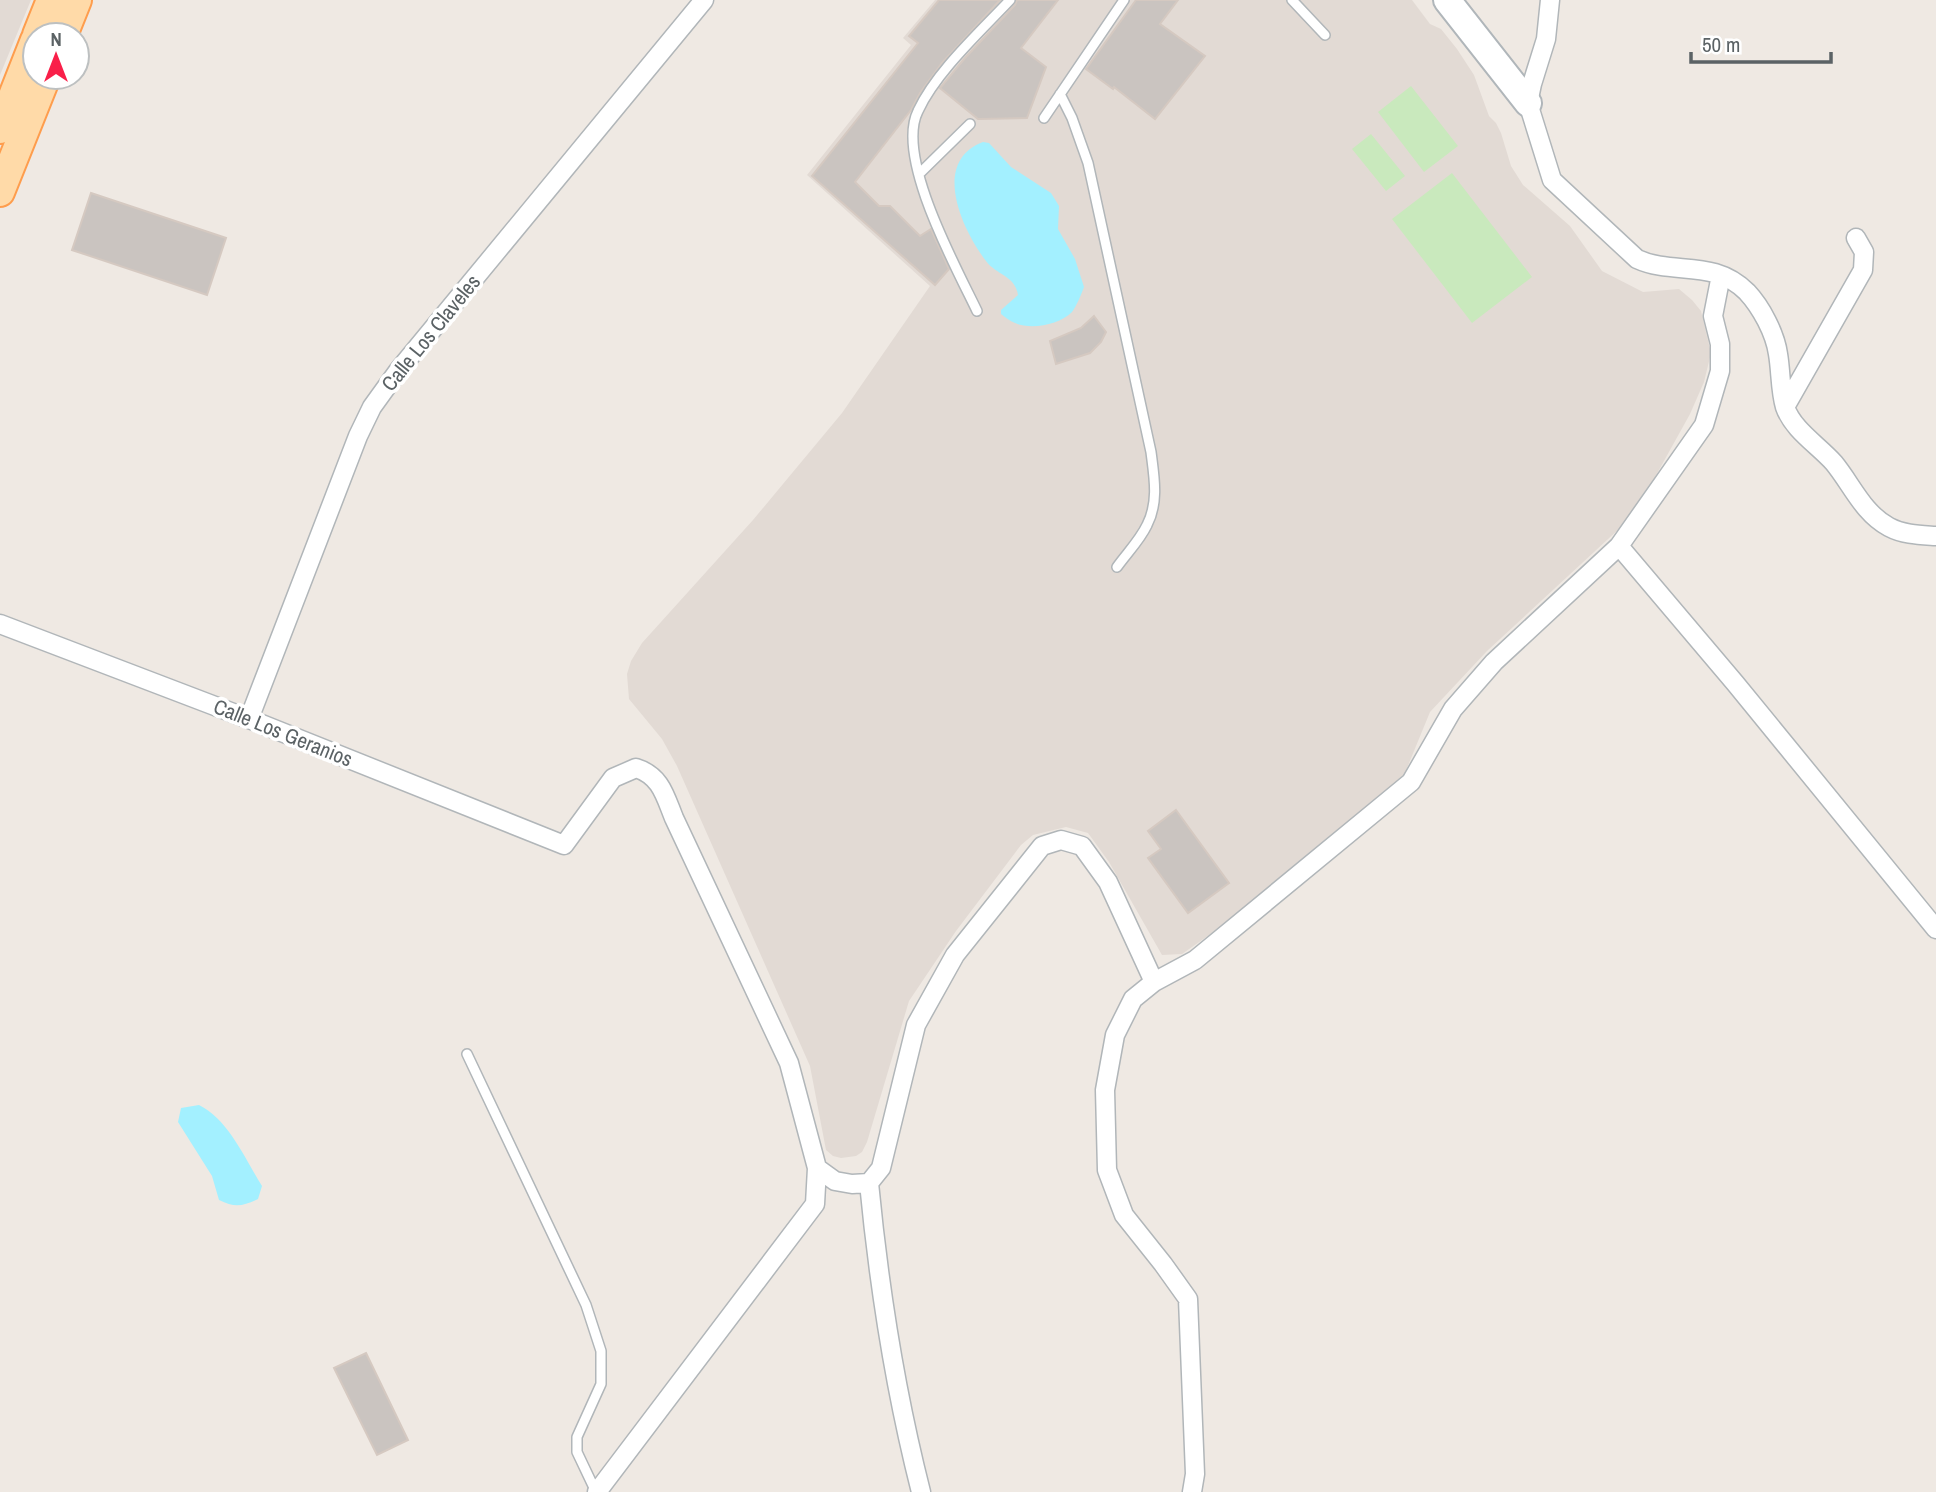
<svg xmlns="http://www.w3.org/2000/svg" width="1936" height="1492" viewBox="0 0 1936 1492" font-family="'Archivo Narrow',sans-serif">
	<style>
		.education { fill: #e2dad4 }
		.green { fill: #c9e9bd }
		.water { fill: #a3f0ff }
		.building { fill: #cac4c0; stroke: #d5c9c1; stroke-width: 2 }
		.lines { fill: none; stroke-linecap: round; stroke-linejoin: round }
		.lane-casing { stroke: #b1b6b9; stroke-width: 12 }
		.street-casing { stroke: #b1b6b9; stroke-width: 21 }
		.secondary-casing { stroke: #b0b6ba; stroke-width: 30 }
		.primary-casing { stroke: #fe9d4d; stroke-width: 32 }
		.lane { stroke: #fff; stroke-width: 9 }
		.street { stroke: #fff; stroke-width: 18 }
		.secondary { stroke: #fff; stroke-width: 26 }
		.primary { stroke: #ffdaa8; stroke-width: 28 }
		.labels { text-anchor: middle; stroke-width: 7; stroke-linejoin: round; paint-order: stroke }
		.street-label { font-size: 21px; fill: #5b6265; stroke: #fff }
	</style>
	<rect width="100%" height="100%" fill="#efe9e3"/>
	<path class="education" d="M0,0H31L0,75Z
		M935,0H1412L1430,24L1441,29L1457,49L1474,75L1489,116L1496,123L1501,133L1511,166L1523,185L1570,226L1602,271L1643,292L1679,289L1692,300L1701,311L1711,353L1704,382L1690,414L1634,515L1487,651L1430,712L1400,785L1269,893L1182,954L1162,955L1109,862L1088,833L1066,827L1033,835L1021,845L956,931L909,1001L867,1142L862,1152L856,1156L841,1158L833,1156L826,1150L810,1066L677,766L662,739L629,699L627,674L631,661L642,643L753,520L842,413L930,286L807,175L911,45L903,38Z"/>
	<path class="green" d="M1411,86L1458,146L1424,172L1378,112Z
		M1371,134L1405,176L1386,191L1352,149Z
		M1452,173L1532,277L1472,323L1392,219Z"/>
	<path class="water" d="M983,142L989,143L1011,167L1051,193L1059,206L1058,229L1075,259L1084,287C1081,295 1077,305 1072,312C1059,325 1031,330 1015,323C1010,321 1005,317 1001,314V310L1018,295C1015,275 996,275 986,261C963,231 930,162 983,142Z
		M199,1105C229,1120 245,1159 262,1186L258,1199C243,1206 235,1208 219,1200L212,1176L178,1122L181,1108Z"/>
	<path class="building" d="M939,0H1000L942,63L920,93L911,110L855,182L879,206H890L920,236L931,229L949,269L935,285L812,176L918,43L909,36Z
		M1017,0H1058L1021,48L1046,67L1027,118L978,119L940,88L965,58L1015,5Z
		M1136,0H1178L1160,24L1205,56L1155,119L1114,87L1113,89L1086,69Z
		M91,193L226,238L207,295L72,250Z
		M1094,316L1106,332L1101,342L1090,353L1056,364L1050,341L1081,328Z
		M1176,810L1229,883L1188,913L1148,858L1161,849L1148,831Z
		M366,1353L408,1440L377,1455L334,1368Z"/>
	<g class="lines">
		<defs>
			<path id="lane" d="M1292,0L1325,35
				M1060,94L1072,118L1088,163L1151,452C1154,476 1159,502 1147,525C1140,540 1127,553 1117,567
				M1044,118L1124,0
				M919,174L970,124
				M977,311C956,267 895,157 918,111C936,72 980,32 1010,0
				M467,1054L586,1305L601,1351V1384L577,1437V1452L596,1492"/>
			<path id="street" d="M1550,0L1546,39L1532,84L1528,103L1552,180L1637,259C1674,276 1713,258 1747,292C1761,307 1775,333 1778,354C1781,371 1780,390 1785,407C1793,430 1818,445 1834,463C1852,485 1863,513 1889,527C1904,535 1920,535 1936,536
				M1785,407L1863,270L1864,252L1856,238
				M1619,546L1735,683L1936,929
				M0,624L249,719L564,845L613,778L636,768C661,776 665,796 674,818L789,1063L817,1168L835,1181L852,1184L869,1183L881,1168L916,1025L955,955L1042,846L1061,840L1082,846L1108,882L1154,982
				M249,719L358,436L372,407L398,371L704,0
				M869,1183C879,1287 895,1390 921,1492
				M597,1492L815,1204L817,1168
				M1192,1492L1195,1474L1188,1299L1163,1264L1124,1215L1107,1170L1105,1090L1115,1035L1133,999L1154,982L1195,960L1411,782L1453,709L1494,662L1619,546L1704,425L1720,371V344L1713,316L1721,275"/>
			<path id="secondary" d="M1447,0L1528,103"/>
			<path id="primary" d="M37,35L51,0
				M63,35L77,0
				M0,129L35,40
				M0,192L46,77"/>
		</defs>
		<use href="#lane" class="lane-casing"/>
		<use href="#street" class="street-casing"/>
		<use href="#secondary" class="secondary-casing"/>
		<use href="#primary" class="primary-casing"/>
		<use href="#lane" class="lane"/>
		<use href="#street" class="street"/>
		<use href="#secondary" class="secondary"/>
		<use href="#primary" class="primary"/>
	</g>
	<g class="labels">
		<g class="street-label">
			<text transform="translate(431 333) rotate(-51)" y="7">Calle Los Claveles</text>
			<text transform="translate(283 733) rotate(22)" y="7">Calle Los Geranios</text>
		</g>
	</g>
	<g transform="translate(56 56)"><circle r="33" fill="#ffffff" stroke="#bdc0c1" stroke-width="2"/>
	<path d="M0-5L12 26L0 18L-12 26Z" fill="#f91f49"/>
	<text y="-10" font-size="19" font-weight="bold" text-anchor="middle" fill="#5b6265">N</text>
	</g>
	<path d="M1691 52v10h140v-10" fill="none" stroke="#5b6265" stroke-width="3.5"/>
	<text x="1702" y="52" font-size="21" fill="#5b6265" stroke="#ffffff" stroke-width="5" paint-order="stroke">50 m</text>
</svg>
